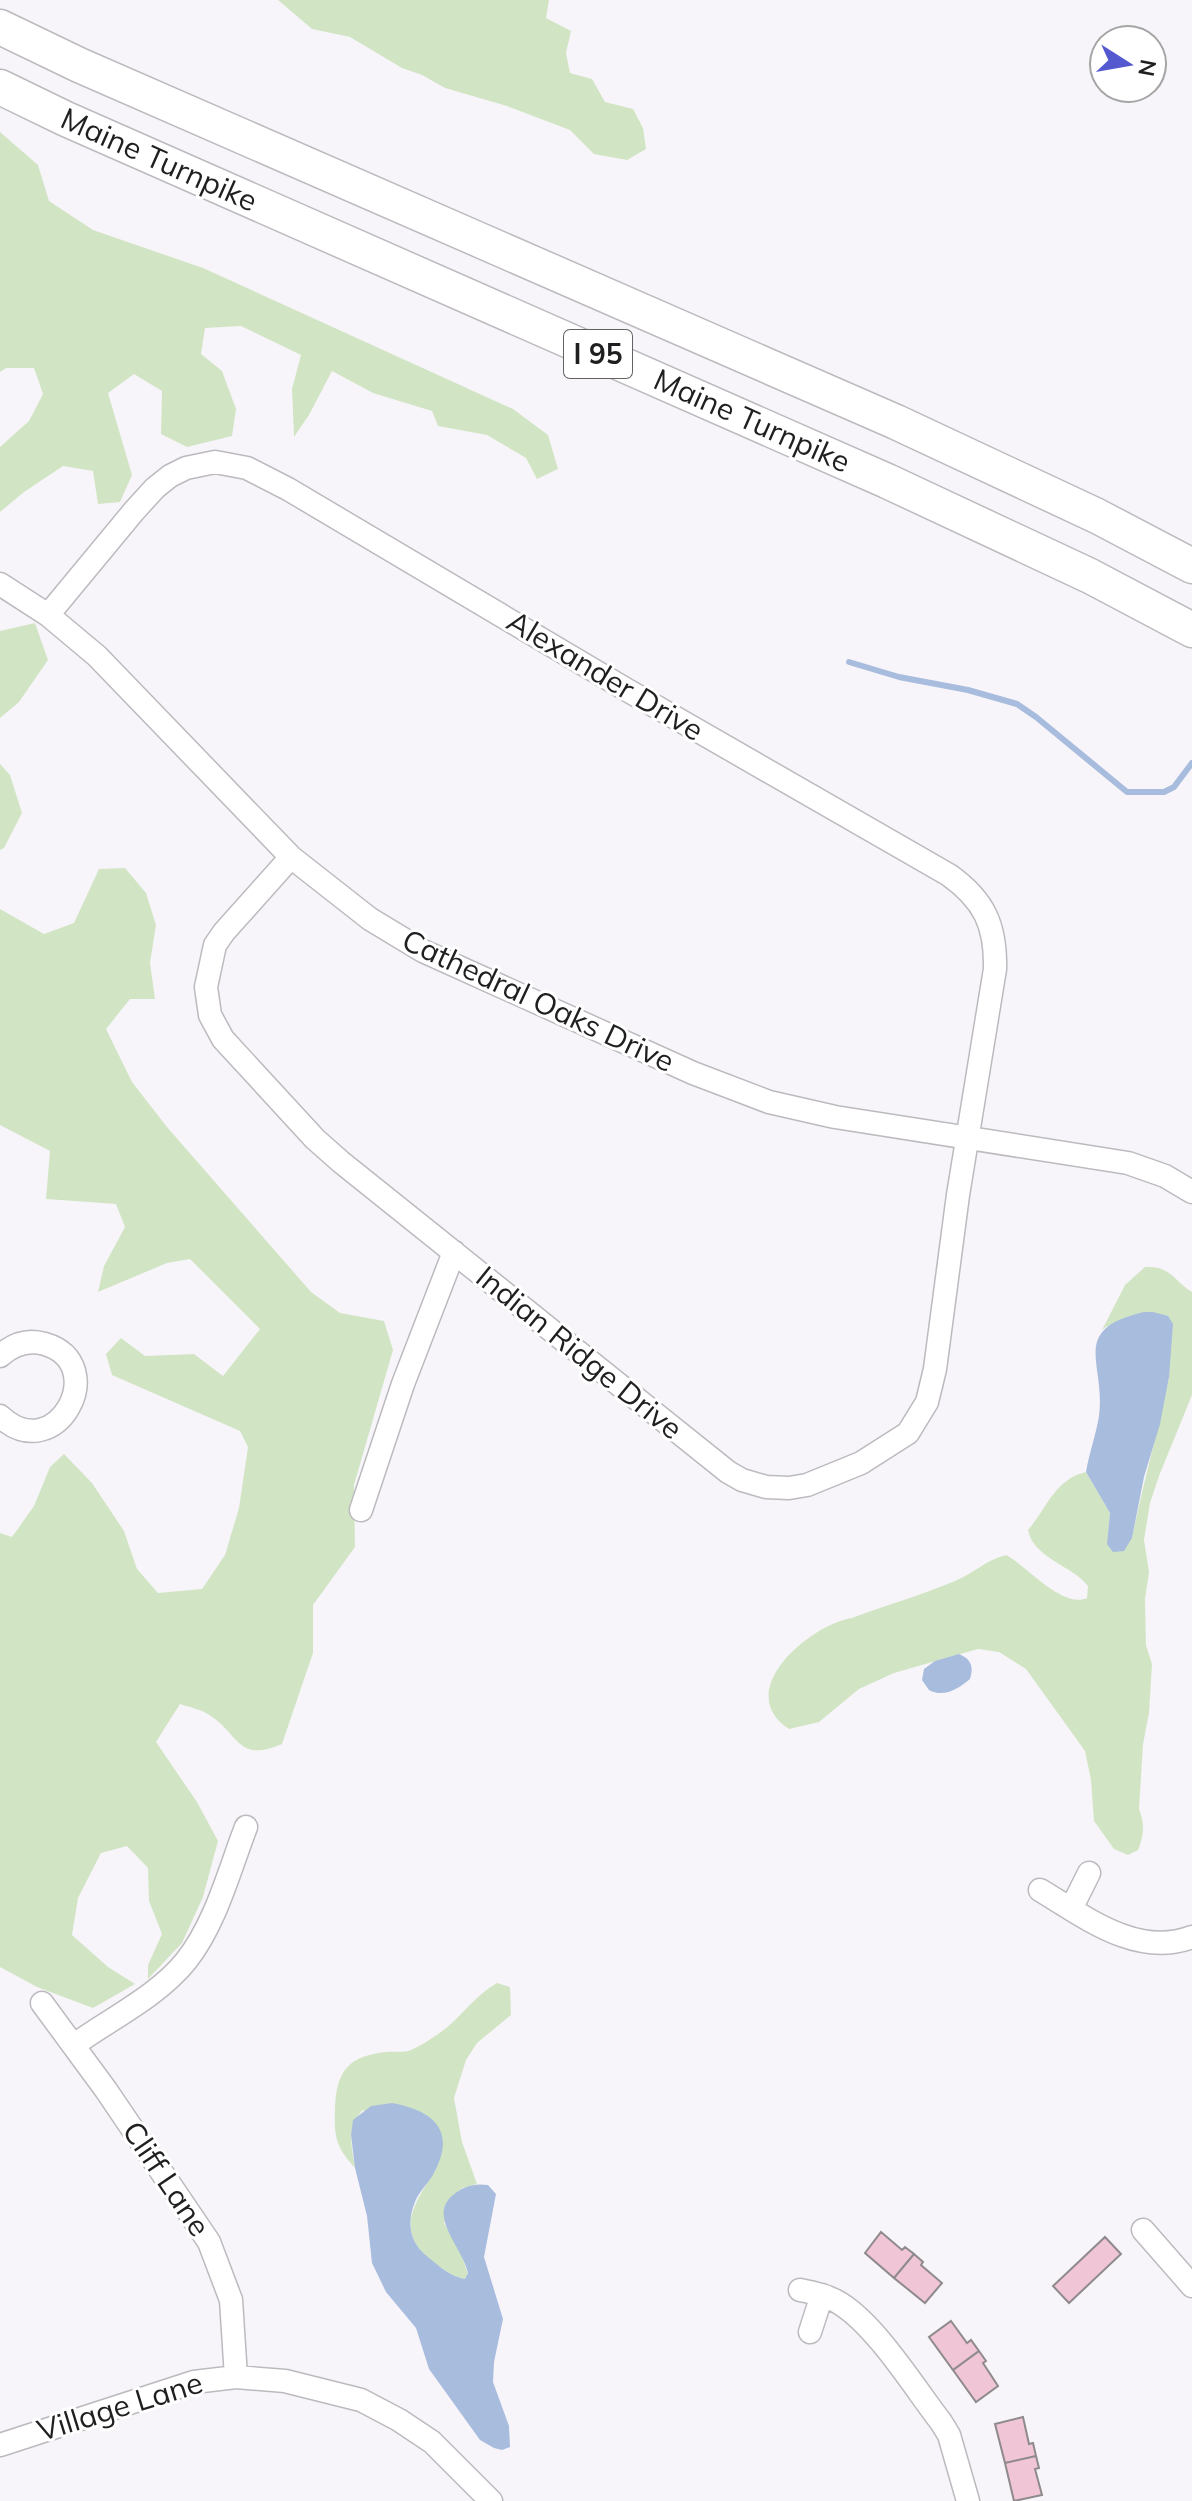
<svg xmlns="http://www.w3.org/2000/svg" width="1192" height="2501" viewBox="0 0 1192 2501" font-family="Mulish,sans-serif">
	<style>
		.green { fill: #d1e5c4 }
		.water { fill: #a8bcde }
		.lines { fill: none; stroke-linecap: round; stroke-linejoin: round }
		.stream { stroke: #a8bcde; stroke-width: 6 }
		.building { fill: #f0c5d5; stroke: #8f8a8b; stroke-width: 2 }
		.minor-casing { stroke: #bcbabe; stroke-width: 25 }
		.highway-casing { stroke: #bcbabe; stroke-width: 37 }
		.minor { stroke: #fff; stroke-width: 22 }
		.highway { stroke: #fff; stroke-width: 34 }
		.labels { text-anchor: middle; stroke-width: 6; stroke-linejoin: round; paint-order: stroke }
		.shield { fill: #fff; stroke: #626263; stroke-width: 2 }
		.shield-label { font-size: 28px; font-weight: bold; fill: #1f1e20 }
		.street-label { font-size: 30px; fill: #1f1e20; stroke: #fff }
	</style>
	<rect width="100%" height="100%" fill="#f8f5fa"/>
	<path class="green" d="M278,0H549L546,18L571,31L566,53L570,73L592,79L605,102L633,109L643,128L646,149L627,160L594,154L570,130L507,106L445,88L422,75L402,68L350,37L312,29Z
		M0,132L38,165L49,201L93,230L203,268L513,409L548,435L558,469L537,479L526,458L487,435L438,426L432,411L373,393L332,371L309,415L294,437L292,389L301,355L241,326L205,328L201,354L222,371L236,409L232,436L187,447L161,434L162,391L134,374L108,393L132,475L120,502L98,504L93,471L63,466L24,492L0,512V447L29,421L43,394L34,368H6L0,372Z
		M35,623L48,660L19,702L0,718V631Z
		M0,764L10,775L22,813L4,848L0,850Z
		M125,868L146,893L156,925L150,963L155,999H130L106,1029L132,1082L167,1127L311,1292L340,1313L384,1321L393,1350L354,1485L355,1547L313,1605V1653L282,1744C238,1763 239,1735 211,1716C203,1710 189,1707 180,1704L156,1742L197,1802L218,1841L203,1897L182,1943L148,1979V1965L162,1934L149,1901L148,1868L127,1846L101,1853L78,1898L72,1935L108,1967L135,1984L93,2008L37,1987L0,1967V1533L12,1537L34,1506L50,1467L64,1454L92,1483L124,1531L137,1569L158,1593L202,1589L225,1555L239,1508L248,1447L240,1431L112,1375L106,1354L121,1338L145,1356L194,1354L223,1376L260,1329L190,1259L167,1263L98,1292L104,1266L125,1227L116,1204L46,1199L50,1151L0,1125V909L44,934L74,923L99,869Z
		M1145,1267C1171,1266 1173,1280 1192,1292V1395L1159,1476L1150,1503L1144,1540L1149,1572L1145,1599L1146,1645L1152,1664L1149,1713L1143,1744L1139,1809C1145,1824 1144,1835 1138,1850L1128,1855L1114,1849L1094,1821L1091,1780L1085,1751L1026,1669L999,1652L978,1649L894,1673L859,1689L819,1722L789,1729C731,1691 811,1624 852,1618C886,1605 922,1595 955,1581C974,1573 986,1560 1006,1555C1026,1565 1062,1609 1087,1598L1088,1586C1073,1566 1033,1558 1028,1530C1047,1508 1055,1479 1086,1472L1110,1513L1108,1537L1132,1538C1143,1484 1158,1431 1169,1377L1107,1326L1102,1330L1125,1285Z
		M497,1983L510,1987L511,2015L477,2043L466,2060L454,2098L462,2142L477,2184L462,2188L444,2223L459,2248L468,2274L465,2279C452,2277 443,2269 432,2261C393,2231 415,2203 436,2169L363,2110C345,2129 352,2145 355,2168C335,2146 334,2136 335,2107C337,2070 349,2056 386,2052C394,2051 403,2053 411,2050C418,2047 426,2042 432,2038C458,2023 472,1997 497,1983Z"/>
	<path class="water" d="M1144,1312H1153L1168,1316L1173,1324L1169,1377L1160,1424L1144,1477L1132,1538L1124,1551L1113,1552L1107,1544L1110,1513L1086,1472C1089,1453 1096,1435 1099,1416C1106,1362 1068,1330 1144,1312Z
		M959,1654C971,1659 974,1666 970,1679C958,1689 944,1698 929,1690L922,1680L924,1669L935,1661Z
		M392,2103C430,2110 457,2128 435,2171C430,2182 419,2191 415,2202C406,2224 410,2243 428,2257C439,2266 451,2277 465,2279L468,2273C463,2248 427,2216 453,2195C464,2186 474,2183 488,2185L496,2194L484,2257L503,2319L494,2362L493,2382L509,2426L510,2447L502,2450L494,2448L480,2440L429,2369L416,2328L386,2292L372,2263L367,2216L355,2168L351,2135L353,2120L371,2106Z"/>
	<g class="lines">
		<path class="stream" d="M849,662L899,677L968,690L1017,704L1036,717L1127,792H1164L1174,787L1192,763"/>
	</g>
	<path class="building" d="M881,2232L902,2250L905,2247L914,2254L894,2278L865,2253Z
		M1105,2237L1121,2254L1069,2303L1053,2286Z
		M914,2254L923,2262L921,2265L942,2283L925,2303L894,2278Z
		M951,2321L967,2343L971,2340L979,2351L953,2370L929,2337Z
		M979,2351L986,2361L983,2363L998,2386L976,2402L953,2370Z
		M1023,2417L1029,2444L1033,2443L1036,2456L1005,2463L995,2424Z
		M1036,2456L1039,2468L1035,2469L1042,2495L1014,2501L1005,2463Z"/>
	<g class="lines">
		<defs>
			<path id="minor" d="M0,584L48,615L97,656L291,857L370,919L423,951L693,1073L769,1102L835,1117L1128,1163L1165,1176L1192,1192
				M48,615L134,511L155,488L170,476L186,468L215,462L247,468L288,489L627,690L949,875C984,900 996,925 995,969L958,1195L935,1369L927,1402L908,1433L861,1463L807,1485L789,1488L766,1487L742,1480L728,1472L341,1162L315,1139L223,1039L210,1015L206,987L215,945L224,932L291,857
				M0,1356C13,1344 28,1339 45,1344C112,1364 56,1469 0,1416
				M361,1510L403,1384L454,1252
				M1040,1890C1085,1917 1137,1958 1192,1937
				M1071,1909L1089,1873
				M42,2003L106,2090L209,2242L231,2300L236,2377
				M74,2045C110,2019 158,1996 186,1961C216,1923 229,1871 246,1827
				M1143,2230L1192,2286
				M800,2290C815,2293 829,2296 841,2304C877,2327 914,2387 941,2422L949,2435L968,2501
				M810,2332L822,2295
				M0,2445L194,2382L236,2377L285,2381L361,2400L399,2420L432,2442L491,2501"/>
			<path id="highway" d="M0,27L79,65L896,422L1097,516L1192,566
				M0,87L66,119L887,481L1090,576L1192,630"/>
		</defs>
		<use href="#minor" class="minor-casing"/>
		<use href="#highway" class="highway-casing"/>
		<use href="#minor" class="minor"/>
		<use href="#highway" class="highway"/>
	</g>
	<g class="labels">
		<rect class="shield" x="564" y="330" width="68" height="48" rx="6"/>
		<g class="shield-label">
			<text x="598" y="364">I 95</text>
		</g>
		<g class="street-label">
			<text transform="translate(159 160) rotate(24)" y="10">Maine Turnpike</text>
			<text transform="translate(752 421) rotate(24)" y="10">Maine Turnpike</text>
			<text transform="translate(605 676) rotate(31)" y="10">Alexander Drive</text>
			<text transform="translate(538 1001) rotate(25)" y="10">Cathedral Oaks Drive</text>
			<text transform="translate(579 1353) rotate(39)" y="10">Indian Ridge Drive</text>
			<text transform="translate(166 2179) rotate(56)" y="10">Cliff Lane</text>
			<text transform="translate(120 2407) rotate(-17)" y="10">Village Lane</text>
		</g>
	</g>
	<g transform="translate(1128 64) rotate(101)"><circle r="38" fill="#ffffff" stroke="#a5a5a6" stroke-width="2"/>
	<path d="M0-6L14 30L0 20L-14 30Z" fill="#5559d0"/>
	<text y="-12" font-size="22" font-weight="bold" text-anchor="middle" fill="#1f1e20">N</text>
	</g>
</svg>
